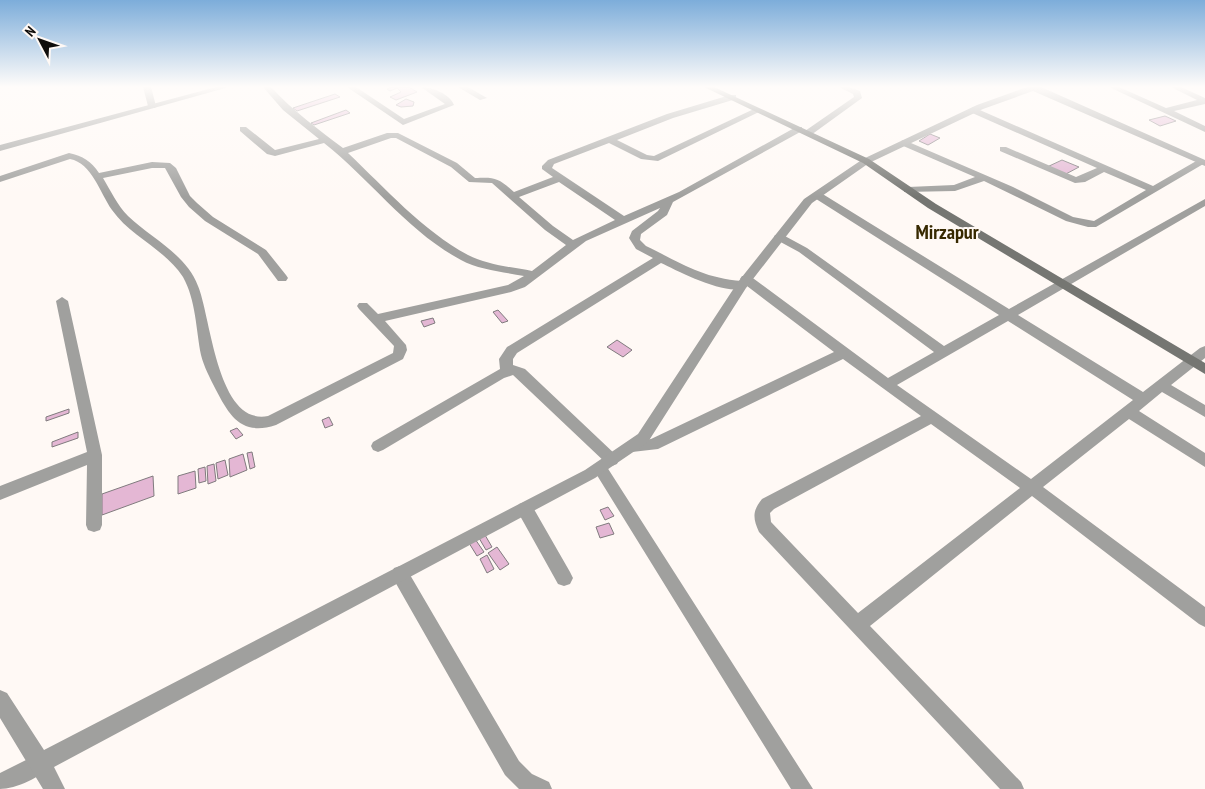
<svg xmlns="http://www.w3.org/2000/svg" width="1205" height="789" viewBox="0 0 1205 789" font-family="'PT Sans Narrow',sans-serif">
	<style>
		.building { fill: #e4b7d4; stroke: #807b7e }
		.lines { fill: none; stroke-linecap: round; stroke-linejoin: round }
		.minor { fill: #a0a09e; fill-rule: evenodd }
		.tertiary { fill: #a0a09e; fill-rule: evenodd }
		.secondary { fill: #757672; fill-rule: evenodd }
		.labels { text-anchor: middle; stroke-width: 4; stroke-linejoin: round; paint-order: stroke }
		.far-town-label { font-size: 20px; font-weight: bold; fill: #372900; stroke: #fff9f5 }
	</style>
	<rect width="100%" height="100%" fill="#fff9f5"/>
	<path class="building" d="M392,87H409L417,92L396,100L390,97L401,92L397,88L390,91L387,89Z
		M335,94L340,97L297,111L293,108Z
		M406,99L414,102L413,106L401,107L396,105Z
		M346,110L350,113L314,125L311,123Z
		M1165,116L1176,121L1160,126L1149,120Z
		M930,134L940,138L928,145L919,141Z
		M1062,160L1079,167L1064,175L1047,167Z
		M498,310L508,321L502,323L493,312Z
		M433,318L435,323L424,327L421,321Z
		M617,340L632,350L623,357L607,347Z
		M69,409V413L46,421V417Z
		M329,417L333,425L325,428L322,420Z
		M237,428L243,435L236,439L230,431Z
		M78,432V438L52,447V442Z
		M252,452L255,467L250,469L247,453Z
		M243,454L247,470L230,477L229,459Z
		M225,460L228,475L218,479L216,463Z
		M214,464L216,481L208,484L207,466Z
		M205,467L206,481L199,483L198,469Z
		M195,471L196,488L178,494V476Z
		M153,476L154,496L102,515V494Z
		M608,507L614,516L605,520L600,510Z
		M609,523L614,534L600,538L596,527Z
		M485,535L492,547L486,550L479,538Z
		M475,539L484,552L477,556L469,543Z
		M497,547L509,564L500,570L488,553Z
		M487,555L494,569L487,573L480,559Z"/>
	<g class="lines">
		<path class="minor" d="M143,87H151L156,106L155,108L148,106Z
			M263,87H271C293,111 319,130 343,148L387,133H398L457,163L475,178C496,177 498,178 514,192L553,177L542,169V166L548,160L667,114L730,95H736V99L673,118L617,140L647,155L654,156L756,108L763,110L658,161L641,159L609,143L554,164L552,168L624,216L679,192L796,127H802V131L673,202L667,215L641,234L640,240L646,246C681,263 702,278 742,281L740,279L742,276H750L888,378L934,352L799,252L775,239L774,237L775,235H783L807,248L944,346L999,315L813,197V193H821L1009,309L1205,199V206L1018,315L1143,392L1200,348L1205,346V358L1171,385L1205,405V417L1162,392L1139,411L1205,453V467L1129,419L1043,487L1205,607V627L1199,624L1032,496L870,626L1021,782L1024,789H1000L759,532C753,519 752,511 762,499L921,416L843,359L658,449L632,452L627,450L625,446L627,442L651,439L834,352L747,286C731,299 678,271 661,263L517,353L513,359V365L525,369L617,456L619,460L617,464L612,466L607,464L513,375L504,378L383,450L378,452L373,450L371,446L373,442L500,369L499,359L507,347L653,258L636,249L629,238L632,231L658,211L660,208L586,241L525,287L511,292L385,321L406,345L407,350L403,359L276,425C242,436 230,417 216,390C210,378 204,367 201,355C196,330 196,300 183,277C165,249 131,237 112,210C100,193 92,163 70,159L0,182V176L69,153C83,156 91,161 99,173L152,162L170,163L176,168L190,196L197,203L213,217L266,250L286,275L288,278L286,281H278L258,254L205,221L189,207L181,197L165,168H152L103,178C111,191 117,205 128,216C152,239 186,254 198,286C211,317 217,426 268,416L393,353L394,346L359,309L357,306L359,303H367L378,314L508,285L524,276C504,272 479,270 461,260C407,231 371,180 324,143L275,156L267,154L240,131V127H246L275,150L319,139L283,110ZM391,138H396L451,167L469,182L492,183L545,230L566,245L532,271C512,267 487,265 468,255C422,230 386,189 348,153ZM559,182L615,220L573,240L553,226L519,197ZM1008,321L1133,400L1031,479L897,385ZM931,424L1020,488L858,613L771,522L770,513L774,509Z
			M347,87H356L404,119L445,104L421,87C432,87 450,94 454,105L403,125Z
			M458,87H468L487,98L480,100Z
			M839,87H849L860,91L862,98L811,135H805V131L854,97L853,94Z
			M1109,87H1119L1166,108L1197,100L1171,87H1181L1205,98V104L1174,111L1205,126V132Z
			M973,107L1153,186L1198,160H1204L1205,163L1096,227H1088L1066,221L984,181L955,191L904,192V188L908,187L954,185L975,177L901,145V141L904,140L1013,187L1073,217L1094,221L1146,190L1104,172L1085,182L1075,183L1000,151V147H1006L1076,177L1097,168L970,112L969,110Z
			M62,297L68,301L102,455V525L100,530L94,532L88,530L86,525L87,465L0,500V486L87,452L56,301Z
			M600,462L605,464L813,789H791L595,472L592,468L595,464Z
			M525,502L531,504L570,572L573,578L570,584L564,586L558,584L519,514L517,509L519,504Z
			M400,566L406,568L519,761L532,774L549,782L552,789H519L505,775L394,580L391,574L394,568Z
			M40,753L47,756L50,763C44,777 15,789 0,789V773Z"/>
		<path class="tertiary" d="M216,87H229L0,151V145Z
			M1027,87H1041L1205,160V166L1033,91L983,109L869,163L812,203L746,288L648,442L595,478L54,767L65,789H43L0,718V690L7,693L44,750L585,470L638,434L738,282L804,199L863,159L977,105Z"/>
		<path class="secondary" d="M704,87H714L869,159L936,204L1205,363V374L928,208L863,163Z"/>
	</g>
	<linearGradient id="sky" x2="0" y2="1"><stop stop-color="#7dadda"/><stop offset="0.44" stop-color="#fffcfa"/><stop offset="1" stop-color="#fffcfa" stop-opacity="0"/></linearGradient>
	<rect width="1205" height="197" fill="url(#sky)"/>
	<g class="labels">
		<g class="far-town-label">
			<text x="947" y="239">Mirzapur</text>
		</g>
	</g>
	<g transform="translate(40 40) rotate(311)" stroke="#fff9f5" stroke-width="4" paint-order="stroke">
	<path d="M0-4L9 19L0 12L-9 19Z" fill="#0f0d0b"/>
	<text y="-8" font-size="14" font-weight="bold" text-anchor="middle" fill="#0f0d0b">N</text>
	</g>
</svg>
